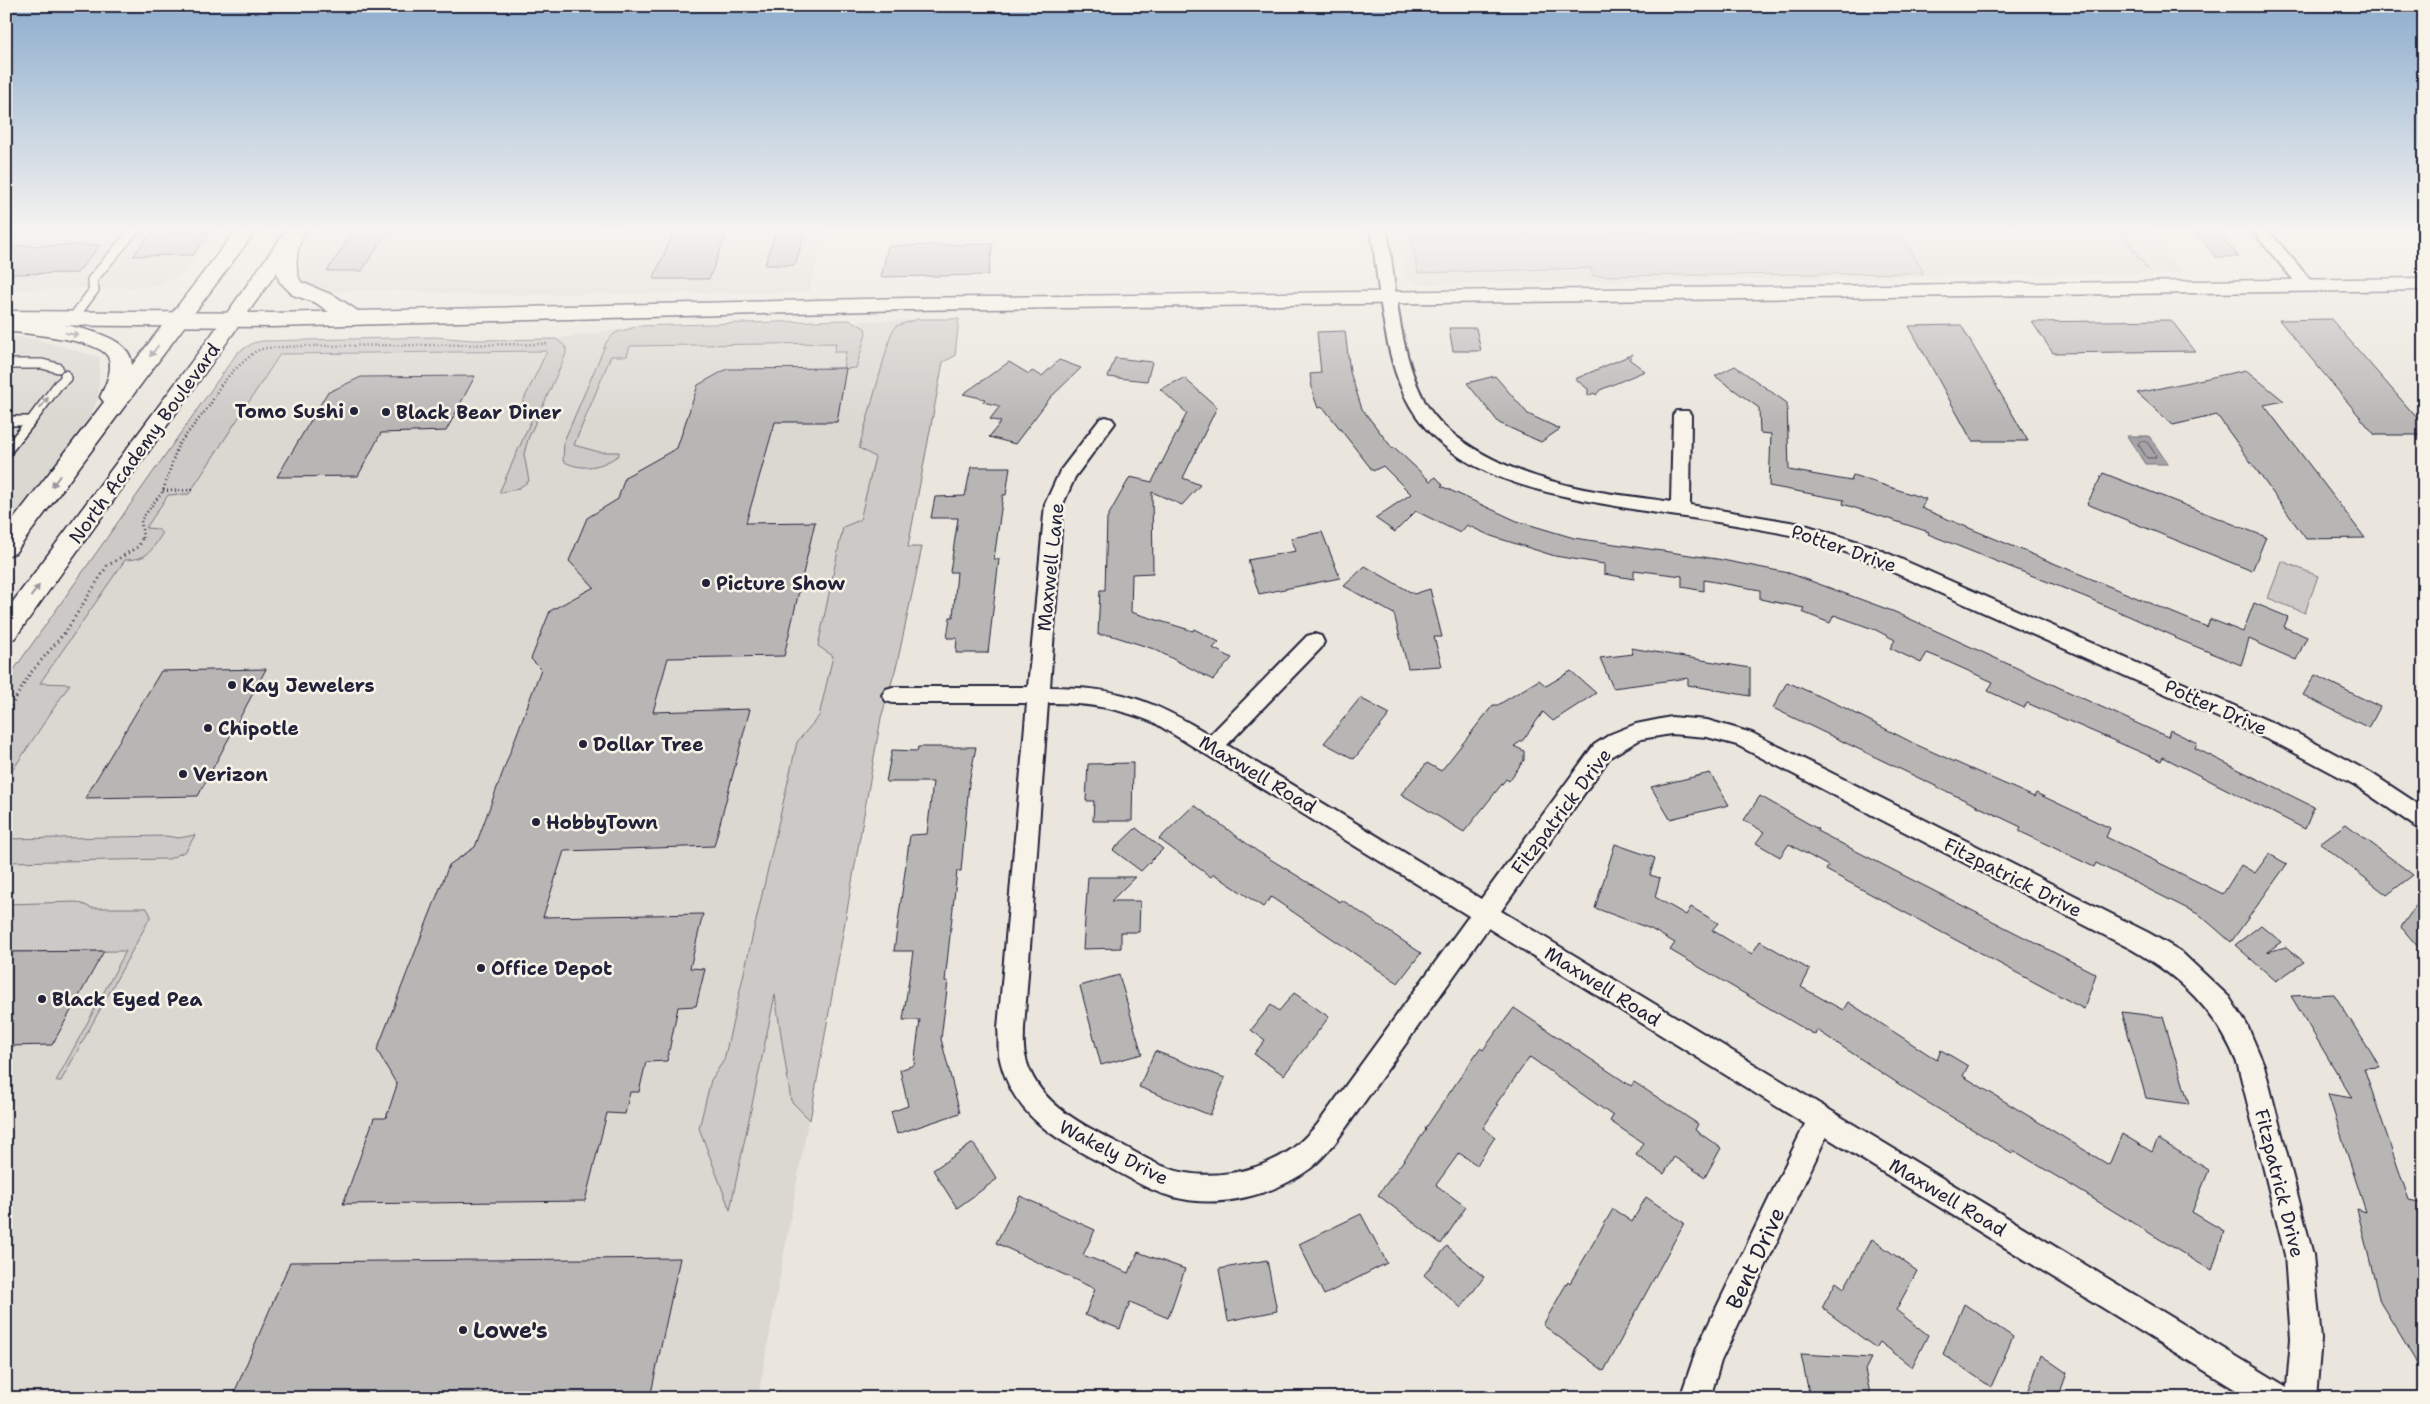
<svg xmlns="http://www.w3.org/2000/svg" width="2430" height="1404" viewBox="0 0 2430 1404" font-family="'Shantell Sans',sans-serif">
	<style>
		.built { fill: #dbd8d2 }
		.green { fill: #cdc9c6; stroke: #787680 }
		.water { fill: #a6a3a6; stroke: #716f7b }
		.lines { fill: none; stroke-linecap: round; stroke-linejoin: round }
		.shore { stroke: #575666; stroke-width: 1 }
		.building { fill: #b8b6b5; stroke: #22223b }
		.lane-casing { stroke: #22223b; stroke-width: 12 }
		.street-casing { stroke: #22223b; stroke-width: 4 }
		.secondary-casing { stroke: #22223b; stroke-width: 3 }
		.highway-casing { stroke: #22223b; stroke-width: 3 }
		.path-far1 { stroke: #22223b; stroke-width: 2.5; stroke-dasharray: 1 3; stroke-linecap: butt }
		.path { stroke: #22223b; stroke-width: 3; stroke-dasharray: 1 4; stroke-linecap: butt }
		.lane { stroke: #f7f3e8; stroke-width: 9 }
		.street { fill: #f7f3e8; fill-rule: evenodd }
		.secondary { fill: #f7f3e8; fill-rule: evenodd }
		.highway { fill: #f7f3e8; fill-rule: evenodd }
		.oneway { fill: #97959a }
		.poi-dot { fill: #22223b; stroke: #f7f3e8; stroke-width: 2 }
		.labels { text-anchor: middle; stroke-width: 5; stroke-linejoin: round; paint-order: stroke }
		.poi-label { font-size: 19px; font-weight: bold; fill: #22223b; stroke: #f7f3e8; text-anchor: start }
		.street-label { font-size: 19px; fill: #22223b; stroke: #f7f3e8 }
		.near-street-label { font-size: 22px; fill: #22223b; stroke: #f7f3e8 }
		.near-poi-label { font-size: 22px; font-weight: bold; fill: #22223b; stroke: #f7f3e8; text-anchor: start }
	</style>
	<rect width="100%" height="100%" fill="#eae6de"/>
	<filter id="ink" filterUnits="userSpaceOnUse"><feTurbulence type="fractalNoise" baseFrequency=".02" numOctaves="2"/><feDisplacementMap in="SourceGraphic" scale="10" xChannelSelector="R" yChannelSelector="G"/><feConvolveMatrix kernelMatrix="1 2 1 2 8 2 1 2 1" color-interpolation-filters="sRGB"/></filter>
	<g filter="url(#ink)">
		<path class="built" d="M6,229H219L185,272L161,284L142,287L6,290Z
			M320,229H825L809,292L474,295L395,290L330,291L303,284L296,277L295,269L298,259Z
			M1396,229H2148L2182,273L1419,284L1407,279L1404,274Z
			M959,319L955,356L943,362L908,547H922L897,664L881,718L758,1398H6V681L237,353L253,343L263,341L435,337L473,340L555,339L639,326Z
			M6,336L35,339L100,357L98,398L87,424L6,529Z"/>
		<path class="green" d="M1409,229H1898L1924,273L1593,276L1591,268L1418,273Z
			M918,319H959L955,356L943,362L908,547H922L897,664L881,718L810,1120L791,1101L775,995L730,1210L699,1128L711,1080L724,1060L797,742L819,716L833,656L818,646L843,527L860,520L875,457L859,448L891,334L896,326Z
			M849,320L865,328L866,334L856,368L843,369L846,352H834L836,343L630,346L627,356H611L574,445L599,452H619V455C602,467 582,472 563,461L564,441L607,341L615,333L639,326Z
			M435,337L473,340L556,339L566,347V354L528,439L524,454L529,481L519,488L499,493L534,414H517L547,351L280,354L189,494L168,495L146,528L158,529L162,534C150,552 149,559 125,560L40,683L70,684L6,780V681L237,353L253,343L262,341Z
			M2282,561L2318,576L2305,613L2268,598Z
			M195,835L186,851L169,859L6,862V839L166,836L179,838Z
			M77,902L92,908H147L151,916L61,1081H56L126,951L6,952V904Z"/>
		<path class="water" d="M2127,436H2149L2168,464H2145Z"/>
		<g class="lines">
			<path class="shore" d="M2141,441L2147,442L2156,455L2155,458H2147L2138,444Z"/>
		</g>
		<path class="building" d="M355,229H389L362,271H327Z
			M675,229H728L709,279H653Z
			M776,229H806L795,265H765Z
			M2193,229H2216L2239,257H2215Z
			M210,232L193,255L133,256L152,233Z
			M993,244L988,275L881,277L888,246Z
			M100,245L77,273L6,274V246Z
			M2331,319L2424,426V435H2375L2279,320Z
			M2171,320L2195,351L2053,353L2032,322Z
			M1961,325L2028,441H1972L1909,326Z
			M1449,328H1476L1481,351H1453Z
			M1345,331L1350,372L1362,409L1393,449L1395,448L1430,481L1436,477L1443,485L1441,486L1517,521L1574,538L1717,559L1789,573L1895,612L2145,727L2168,737L2170,730L2197,743L2195,748L2314,807L2305,829L2163,757L2161,761L2027,703L2024,708L1988,691L1993,682L1944,660L1927,653L1921,663L1890,648L1895,640L1876,630L1834,615L1830,623L1802,612L1804,608L1760,599V590L1704,580V591L1682,587V576L1634,570V579L1604,574V564L1555,556L1491,536L1467,525L1460,533L1416,511L1395,532L1375,518L1411,494L1383,466L1373,471L1323,407L1318,408L1313,394L1310,374L1321,373L1317,332Z
			M1633,354L1629,359L1645,371L1600,390L1596,395L1594,393L1588,396V389L1575,379Z
			M1115,358L1152,362L1147,381L1108,377Z
			M1059,360L1081,368L1050,398L1015,444L989,437L1001,422L990,419L1000,406L983,402L985,399L963,394L1009,362L1029,374L1032,371L1042,376Z
			M1735,366L1787,403L1789,470L1851,481L1853,475L1926,499L1921,508L2207,627L2210,619L2243,632L2254,603L2288,617L2284,627L2307,637L2296,660L2249,639L2241,665L2175,638L2176,637L2088,598L1928,534L1929,532L1843,504L1844,500L1769,486L1771,434L1760,433L1759,408L1715,376Z
			M846,368L837,422H775L746,523L815,522L784,656L668,658L653,712L750,709L714,846L564,851L543,917L703,914L690,968L705,969L696,1006L678,1007L667,1061L646,1062L639,1092H630L625,1114L607,1113L585,1201L343,1204L374,1118H386L397,1085L377,1050L449,865L475,847L541,669L531,659L550,611L594,587L569,561L587,518L618,499L625,477L677,448L698,385L727,369Z
			M2246,370L2284,401L2264,405L2365,538L2306,539L2217,415L2173,425L2137,393Z
			M475,376L446,431L381,433L358,476L277,477L327,393L361,377Z
			M1495,376L1528,414L1560,429L1541,442L1499,423L1467,383Z
			M1184,378L1217,407L1183,478L1200,485L1182,505L1152,492L1153,573L1132,574L1131,612L1193,631L1194,629L1219,642L1213,648L1232,658L1213,680L1154,649L1110,635H1098L1100,590H1105L1107,518L1130,477L1152,482L1187,413L1160,389Z
			M971,467H1010L1006,495H1003L994,559H999L988,653H956L957,638H947L950,617H953L957,572H950L958,518H931L935,497L965,496Z
			M2103,473L2266,537L2252,571L2087,504Z
			M1322,532L1340,578L1259,594L1248,560L1296,551L1291,538Z
			M1365,566L1414,594L1430,589L1442,637H1434L1442,666L1408,668L1394,614L1344,586Z
			M1631,648L1750,668V696L1688,685V678L1613,688L1600,658L1633,654Z
			M266,669L198,796L85,798L161,671Z
			M1571,671L1596,693L1553,721L1543,712L1523,740L1514,746L1524,751V760L1509,781L1506,779L1464,832L1401,794L1427,763L1441,771L1493,705H1498L1539,680L1546,686Z
			M2315,675L2380,707L2369,728L2303,695Z
			M1787,682L1837,704L1917,745L2034,797L2036,793L2110,828L2106,837L2223,894L2241,865L2255,873L2269,854L2287,864L2231,942L2200,915L2096,863L2094,867L2019,831L2021,827L1773,708Z
			M1360,698L1390,714L1354,759L1324,743Z
			M918,747H976L969,783L961,871H957L945,981H948L941,1039L960,1113L897,1134L891,1112L908,1106L900,1070L914,1065L920,1020H903L913,951H894L910,835L927,834L933,782H886L892,750L917,751Z
			M1133,763L1132,821H1093L1094,801H1086L1088,764Z
			M1710,773L1729,805L1670,819L1651,787Z
			M1760,796L1818,829L1817,831L2096,974L2084,1009L1826,870L1828,866L1789,844L1780,857L1756,843L1764,832L1744,820Z
			M1194,805L1257,851L1340,902L1342,900L1421,953L1398,983L1271,897L1263,907L1214,874L1211,877L1159,839Z
			M2346,824L2413,875L2387,895L2320,843Z
			M1136,828L1163,849L1141,871L1113,850Z
			M1615,844L1655,858L1650,875L1660,878L1655,897L1686,915L1691,907L1718,923L1712,930L1752,954L1760,941L1810,970L1801,987L1843,1010L1848,1002L1937,1060L1941,1050L1968,1066L1963,1076L2109,1165L2122,1134L2152,1152L2158,1139L2209,1170L2192,1212L2224,1231L2212,1271L2013,1150L2012,1153L1920,1098L1817,1030L1815,1035L1670,950L1675,943L1651,929L1595,908Z
			M1088,877H1135L1111,901H1140L1139,932H1121V948L1083,949Z
			M2424,894V954L2401,927Z
			M2261,925L2281,942L2267,952L2286,947L2304,962L2276,981L2235,945Z
			M104,951L52,1045L6,1046V952Z
			M1119,975L1142,1054L1101,1065L1080,986Z
			M1294,993L1329,1017L1284,1075L1254,1054L1265,1040L1251,1030L1271,1005L1279,1011Z
			M2334,994L2380,1067L2364,1068L2409,1200L2424,1203V1375L2380,1302L2357,1209L2366,1212L2328,1094L2352,1098L2291,996Z
			M1514,1008L1631,1086L1634,1082L1698,1124L1695,1130L1721,1148L1705,1177L1674,1157L1664,1174L1636,1155L1643,1143L1610,1121L1613,1116L1530,1057L1496,1104L1498,1105L1483,1128L1495,1137L1477,1165L1459,1153L1436,1185L1466,1207L1441,1244L1378,1195L1426,1130L1425,1129L1480,1048L1483,1050Z
			M2122,1012L2163,1017L2189,1104L2146,1098Z
			M1155,1051L1225,1078L1210,1115L1139,1087Z
			M973,1143L997,1179L957,1208L933,1170Z
			M1020,1196L1095,1230L1083,1255L1129,1273L1138,1252L1185,1269L1168,1318L1130,1302L1120,1329L1085,1315L1095,1289L996,1243Z
			M1646,1197L1684,1223L1604,1371L1543,1325L1568,1281L1570,1283L1613,1209L1632,1222Z
			M1361,1214L1387,1263L1324,1295L1299,1244Z
			M1872,1239L1917,1271L1896,1310L1928,1335L1912,1367L1880,1342L1876,1348L1822,1308L1836,1282L1844,1288Z
			M1447,1246L1484,1277L1461,1308L1424,1275Z
			M680,1258L650,1398H232L290,1262Z
			M1267,1260L1277,1311L1228,1321L1219,1269Z
			M1964,1304L2013,1337L1991,1387L1943,1354Z
			M1801,1354L1871,1358L1865,1370L1871,1398H1810Z
			M2041,1355L2067,1373L2058,1398H2026Z"/>
		<g class="lines">
			<defs>
				<path id="lane" d="M73,318L94,290L92,280L135,229
					M6,364H42L58,368
					M6,421H31L6,452
					M31,421L58,385L66,378L65,375"/>
				<path id="street" d="M1371,229H1387C1396,286 1398,351 1425,402C1447,443 1512,471 1555,482C1592,493 1633,496 1671,502L1673,415L1676,411H1688L1691,415L1690,505L1802,524L1871,546L2298,734L2371,773L2424,808V829L2416,827L2355,785L2282,746L1857,556C1838,550 1819,542 1800,537C1744,525 1688,518 1632,509C1555,495 1453,481 1410,406C1383,359 1379,282 1371,229Z
					M2251,229H2267L2313,283L2315,286L2313,289H2301Z
					M1106,417L1112,419L1115,423L1075,477L1063,504L1050,687C1118,687 1152,700 1210,735L1307,636L1314,634L1321,636L1324,642L1321,648L1227,745L1481,899L1594,745L1611,734L1636,724L1671,717L1707,720L1752,733L2149,933L2180,951L2229,997L2247,1025L2264,1065L2313,1255L2321,1339L2316,1398H2249L1826,1137L1721,1361L1710,1398H1680L1697,1348L1805,1124L1488,928L1335,1143C1328,1151 1320,1161 1311,1168C1273,1196 1217,1210 1170,1196C1147,1190 1127,1176 1105,1165C1055,1139 1011,1115 999,1055C998,1046 999,1037 998,1028L1027,703H893L886,701L882,695L886,689L893,687H1028L1045,504L1060,471L1100,419ZM1048,703C1089,703 1118,708 1155,723L1469,916L1317,1125C1309,1133 1301,1142 1292,1149C1258,1173 1205,1183 1165,1167C1148,1161 1131,1149 1114,1141C1077,1122 1034,1100 1025,1055C1023,1046 1024,1037 1024,1028ZM1671,734L1707,737L1737,745L2131,949C2182,978 2216,1010 2238,1065L2285,1255L2291,1339L2287,1387L1501,911L1610,757L1641,739Z"/>
				<path id="secondary" d="M2424,278V290L907,310L272,327L6,325V311L272,313L907,298Z"/>
				<path id="highway" d="M237,229H257L15,553L6,556V529L104,402L100,397C105,386 114,369 108,357C100,339 26,334 6,331V317C36,322 132,326 132,365Z
					M287,229H307C298,242 292,267 301,282L335,296L361,313L364,318L361,323L353,325L345,323L316,303L293,295L279,281L277,272L15,638L6,641V611L207,341Z"/>
			</defs>
			<use href="#lane" class="lane-casing"/>
			<use href="#street" class="street-casing"/>
			<use href="#secondary" class="secondary-casing"/>
			<use href="#highway" class="highway-casing"/>
			<path class="path-far1" d="M2118,229L2148,270
				M163,491L193,490
				M143,538L141,520L163,491L178,445L210,405L220,386L233,371L256,351L265,348L303,346L547,344"/>
			<path class="path" d="M6,715L29,675L66,631L107,566L139,546L143,536"/>
			<use href="#lane" class="lane"/>
			<use href="#street" class="street"/>
			<use href="#secondary" class="secondary"/>
			<use href="#highway" class="highway"/>
		</g>
		<defs><path id="oneway-solid" d="M-6-.8H1V-3.2L6.5 0L1 3.2V.8H-6Z" transform="scale(1.25)"/></defs>
		<g class="oneway">
			<use href="#oneway-solid" transform="translate(72 334) rotate(9)"/>
			<use href="#oneway-solid" transform="translate(154 351) rotate(127)"/>
			<use href="#oneway-solid" transform="translate(44 403) rotate(-53)"/>
			<use href="#oneway-solid" transform="translate(56 481) rotate(127)"/>
			<use href="#oneway-solid" transform="translate(35 591) rotate(-54)"/>
		</g>
	</g>
	<linearGradient id="sky" x2="0" y2="1"><stop stop-color="#8dadce"/><stop offset="0.54" stop-color="#f6f4f0"/><stop offset="1" stop-color="#f6f4f0" stop-opacity="0"/></linearGradient>
	<rect width="2430" height="425" fill="url(#sky)"/>
	<g class="poi-dot">
		<circle cx="354" cy="411" r="5"/>
		<circle cx="386" cy="412" r="5"/>
		<circle cx="706" cy="583" r="5"/>
		<circle cx="232" cy="685" r="5"/>
		<circle cx="208" cy="728" r="5"/>
		<circle cx="583" cy="744" r="5"/>
		<circle cx="183" cy="774" r="5"/>
		<circle cx="536" cy="822" r="5"/>
		<circle cx="481" cy="968" r="5"/>
		<circle cx="42" cy="999" r="5"/>
		<circle cx="463" cy="1330" r="5"/>
	</g>
	<g class="labels">
		<g class="poi-label">
			<text x="344" y="418" text-anchor="end">Tomo Sushi</text>
			<text x="396" y="419">Black Bear Diner</text>
			<text x="716" y="590">Picture Show</text>
			<text x="242" y="692">Kay Jewelers</text>
			<text x="218" y="735">Chipotle</text>
			<text x="593" y="751">Dollar Tree</text>
			<text x="193" y="781">Verizon</text>
			<text x="546" y="829">HobbyTown</text>
			<text x="491" y="975">Office Depot</text>
			<text x="52" y="1006">Black Eyed Pea</text>
		</g>
		<g class="street-label">
			<text transform="translate(144 443) rotate(-54)" y="7">North Academy Boulevard</text>
			<text transform="translate(1844 548) rotate(19)" y="7">Potter Drive</text>
			<text transform="translate(1050 567) rotate(-84)" y="7">Maxwell Lane</text>
			<text transform="translate(2216 707) rotate(24)" y="7">Potter Drive</text>
			<text transform="translate(1258 774) rotate(31)" y="7">Maxwell Road</text>
			<text transform="translate(1561 811) rotate(-53)" y="7">Fitzpatrick Drive</text>
			<text transform="translate(2013 877) rotate(27)" y="7">Fitzpatrick Drive</text>
			<text transform="translate(1603 986) rotate(32)" y="7">Maxwell Road</text>
			<text transform="translate(1114 1152) rotate(27)" y="7">Wakely Drive</text>
			<text transform="translate(2280 1183) rotate(76)" y="7">Fitzpatrick Drive</text>
			<text transform="translate(1948 1197) rotate(31)" y="7">Maxwell Road</text>
		</g>
		<g class="near-street-label">
			<text transform="translate(1755 1258) rotate(-65)" y="8">Bent Drive</text>
		</g>
		<g class="near-poi-label">
			<text x="473" y="1338">Lowe's</text>
		</g>
	</g>
	<rect width="2430" height="1404" fill="none" stroke="#f7f3e8" stroke-width="25"/>
	<rect x="12" y="12" width="2405" height="1379" fill="none" stroke="#22223b" stroke-width="2" filter="url(#ink)"/>
</svg>
